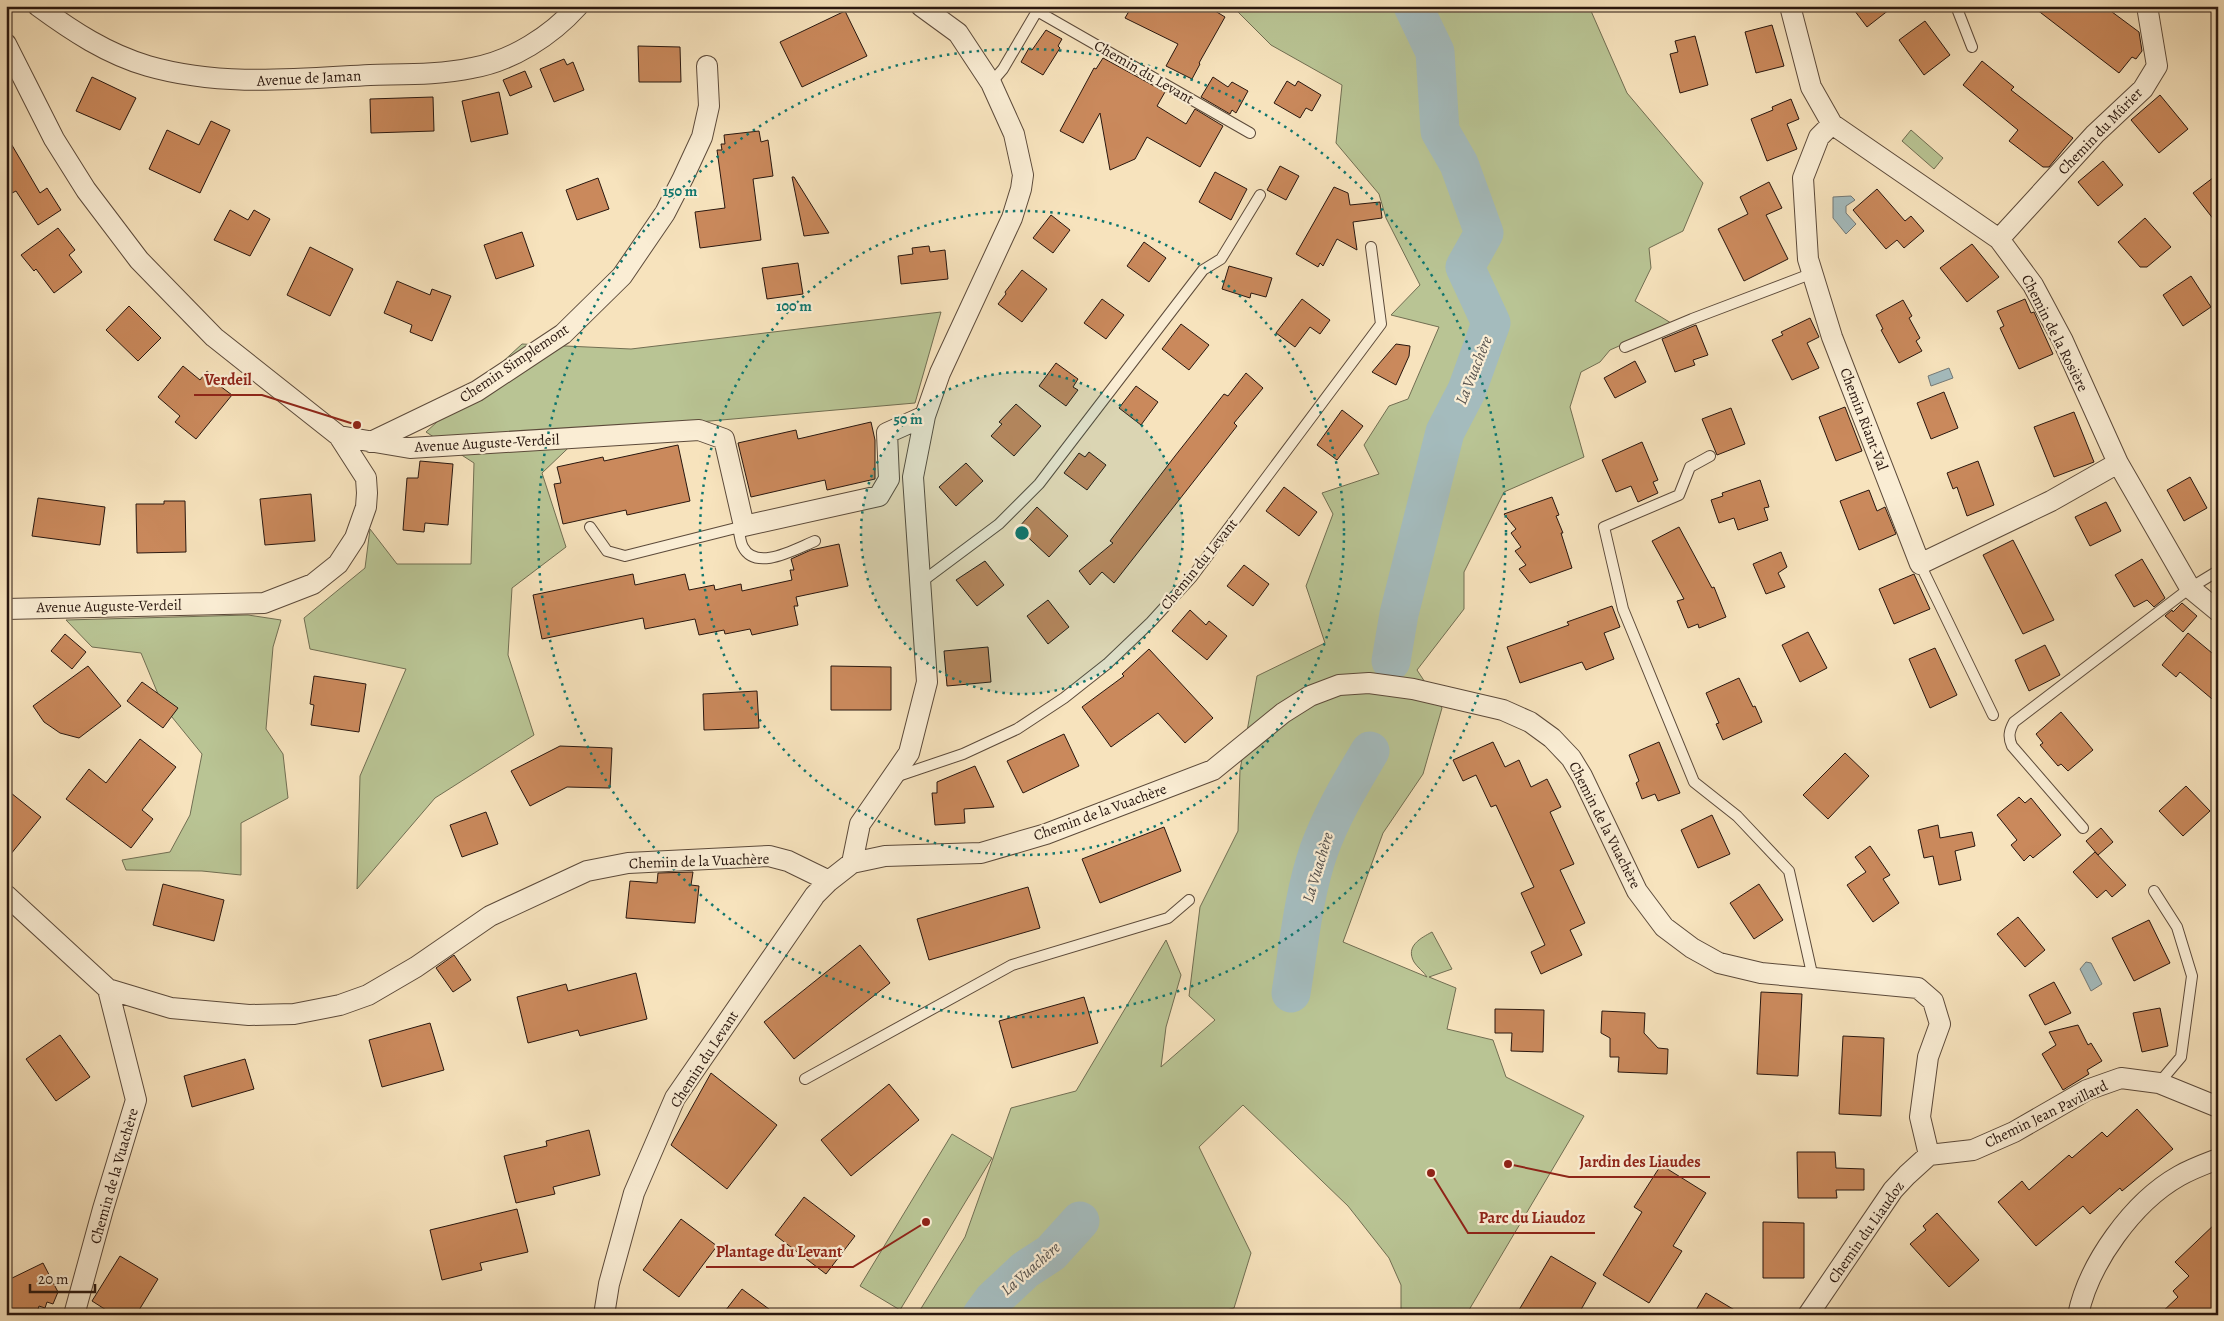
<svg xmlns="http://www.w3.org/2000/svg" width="2224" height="1321" viewBox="0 0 2224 1321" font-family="Alegreya,serif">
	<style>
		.green { fill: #b9c494; stroke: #716e52 }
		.water { fill: #a4bbbd; stroke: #737977 }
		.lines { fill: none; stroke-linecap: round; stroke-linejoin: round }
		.river { stroke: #a4bbbd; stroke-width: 39 }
		.building { fill: #ca895c; stroke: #29170f }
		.lane-casing { stroke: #5c4a3a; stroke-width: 12 }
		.street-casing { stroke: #5c4a3a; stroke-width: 22 }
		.lane { stroke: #faedd4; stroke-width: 10 }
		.street { stroke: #faedd4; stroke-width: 20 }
		.ring { fill: none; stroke: #0f766e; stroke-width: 2.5; stroke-dasharray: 2.5 5 }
		.labels { text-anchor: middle; stroke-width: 4.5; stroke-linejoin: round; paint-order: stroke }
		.street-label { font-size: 15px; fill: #29170f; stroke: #faedd4 }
		.water-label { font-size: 16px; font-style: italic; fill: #54504c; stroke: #faedd4 }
		.centre { fill: #0f766e; stroke: #faedd4; stroke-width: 2.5 }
		.ring-label { font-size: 15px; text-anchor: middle; font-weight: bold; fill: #0f766e; stroke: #faedd4; stroke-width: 4.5; stroke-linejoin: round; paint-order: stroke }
		.leader { fill: none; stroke: #8f2418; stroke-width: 2 }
		.callout-dot { fill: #8f2418; stroke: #faedd4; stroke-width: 2 }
		.callout-label { font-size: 16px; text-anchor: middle; font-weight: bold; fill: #8f2418; stroke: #faedd4; stroke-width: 4.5; stroke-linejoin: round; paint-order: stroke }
	</style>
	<rect width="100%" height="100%" fill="#f7e3bd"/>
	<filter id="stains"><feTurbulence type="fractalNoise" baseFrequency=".004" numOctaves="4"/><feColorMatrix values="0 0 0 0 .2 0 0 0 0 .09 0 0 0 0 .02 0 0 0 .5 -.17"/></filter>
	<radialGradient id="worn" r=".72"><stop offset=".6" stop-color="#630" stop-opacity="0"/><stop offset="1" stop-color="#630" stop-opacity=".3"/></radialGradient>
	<path class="green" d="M1232,6H1580L1591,11L1627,93L1703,183L1683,231L1649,248L1651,268L1635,301L1671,323L1610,350L1600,362L1581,372L1570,407L1584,457L1504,492L1464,572V609L1417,670L1442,708L1423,774L1383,833L1343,942L1427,977C1424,972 1417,967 1414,962C1405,946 1421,938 1432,932L1452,969L1429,977L1456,988L1447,1029L1493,1040L1506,1077L1584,1116L1466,1315H1401V1285L1389,1258L1348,1206L1243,1105L1199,1147L1251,1253L1234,1308L1208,1315H917L965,1237L1011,1108L1076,1091L1166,940L1181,975L1166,1027L1161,1067L1215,1020L1189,996L1200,907L1238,831L1240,770L1257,676L1325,643L1306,586L1333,514L1322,493L1379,474L1364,445L1389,406L1408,399L1439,327L1391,315L1420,285L1386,218L1379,194L1336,143L1342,85L1271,45Z
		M1911,130L1943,158L1934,169L1902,141Z
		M941,312L915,403L585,432L542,473L566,547L512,588L508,655L534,735L435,798L357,889L360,776L406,669L310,649L304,618L365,568L370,529L397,564H471L474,463L426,432L522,344L631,349Z
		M248,615L281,620L273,647L266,729L283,754L288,798L241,823V875L202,871L126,870L122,860L170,852L190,815L202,754L163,706L141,653L92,647L66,620Z
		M952,1134L992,1158L900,1310L860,1286Z"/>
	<path class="water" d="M1851,196L1855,200L1846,206V213L1856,224L1846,234L1833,218V197Z
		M1949,368L1953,378L1931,386L1928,376Z
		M2086,962L2091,963L2102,984L2091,991L2080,969Z"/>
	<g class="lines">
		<path class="river" d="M1391,661L1399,614L1445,432L1467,390L1491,323L1465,267L1484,233L1459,164L1440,131L1435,52L1413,6
			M1291,993C1299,945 1303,896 1319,850C1332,814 1351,783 1370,751
			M982,1315L993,1300L1025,1270L1051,1253L1080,1221"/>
	</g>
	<path class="building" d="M1132,6H1207L1225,17L1199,63L1200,64L1192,79L1166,66L1178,44L1125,18Z
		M1851,6H1894L1867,27Z
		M2032,6H2104L2139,32L2142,51L2136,59L2132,57L2119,73Z
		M845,11L867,56L802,87L780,42Z
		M1925,21L1950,55L1924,75L1899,40Z
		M1772,25L1784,66L1756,73L1745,32Z
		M1046,30L1062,39L1058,46L1060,48L1043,75L1021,62L1029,48L1032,50Z
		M1695,36L1708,85L1680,93L1670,54L1678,52L1675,41Z
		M638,46L680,47L681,82H639Z
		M1103,58L1165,92L1157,106L1186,124L1195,109L1223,126L1200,167L1147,137L1135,159L1110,170L1100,113L1083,143L1060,131L1094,68L1096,69Z
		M564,59L567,65L573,62L584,90L554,102L540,69Z
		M1982,61L2014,87L2011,90L2073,138L2049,167H2043L2009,141L2018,130L1963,85Z
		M525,71L532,87L510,96L503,80Z
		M92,77L136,98L120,130L76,111Z
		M1213,77L1228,87L1232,82L1248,91L1236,113L1232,110L1230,114L1201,97Z
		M1287,81L1295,86L1298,81L1321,95L1312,111L1306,108L1300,118L1274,103Z
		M499,92L508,134L471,142L462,101Z
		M2160,95L2188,129L2159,153L2131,120Z
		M433,97L434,131L371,133L370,99Z
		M1791,99L1799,119L1787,124L1797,149L1767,161L1751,119L1773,110L1772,107Z
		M211,121L230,130L200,193L149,169L167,130L199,145Z
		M759,131L761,142L768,140L773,176L753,179L761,240L700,248L695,212L725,208L717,150H722L721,144H725L724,135Z
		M6,135L40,193L47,188L61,210L38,225L16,191L6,196Z
		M2103,161L2123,185L2098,206L2078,182Z
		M1280,166L1299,176L1286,200L1267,190Z
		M1215,172L1247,189L1231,220L1199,202Z
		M2218,174V225L2193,193Z
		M792,177H794L829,233L804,236Z
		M598,178L609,209L577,220L566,190Z
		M1769,182L1782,208L1766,215L1788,259L1744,281L1718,229L1748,214L1740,197Z
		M1334,187L1348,193L1350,205L1380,202L1382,218L1353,222L1357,250L1337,239L1323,266L1320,263L1318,267L1296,254Z
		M1877,189L1905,221L1911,216L1924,231L1904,248L1897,240L1886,249L1853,210Z
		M230,210L248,220L254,210L270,219L250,256L214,240Z
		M1051,215L1070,230L1053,253L1033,238Z
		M2145,218L2171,247L2147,267H2140L2118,242Z
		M58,228L75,250L69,255L82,272L54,293L36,269L34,271L21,255Z
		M522,232L534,266L496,279L484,245Z
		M1144,242L1166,258L1149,282L1127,266Z
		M1972,244L1999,277L1967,302L1940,268Z
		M929,246L930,252L945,250L948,279L901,284L898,256L913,254L912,248Z
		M310,247L353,269L330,316L287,295Z
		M798,263L803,294L767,299L762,268Z
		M1229,266L1272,278L1266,297L1251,293L1250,298L1222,289Z
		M1022,270L1047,289L1022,322L998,304L1006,294L1005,292Z
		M2191,276L2211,307L2183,326L2163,295Z
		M397,281L430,295L432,289L451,296L432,341L410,332L412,325L384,313Z
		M1102,299L1124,315L1106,339L1084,323Z
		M1302,299L1330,320L1320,334L1310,327L1295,347L1276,333Z
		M2025,299L2031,313L2034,312L2053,354L2019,369L2000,328L2004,326L1997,311Z
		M1903,300L1912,316L1909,318L1920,338L1916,341L1922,351L1899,363L1881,330L1883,329L1876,315Z
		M129,306L161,338L138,361L106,330Z
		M1810,318L1819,337L1807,343L1819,368L1792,380L1772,340L1783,335L1781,332Z
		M1181,324L1209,345L1189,370L1162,349Z
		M1696,325L1708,355L1693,360L1695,365L1675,372L1662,339Z
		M1396,344L1410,346L1409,356L1396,385L1372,372Z
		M1635,361L1646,382L1615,398L1604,378Z
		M1056,363L1078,379L1073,387L1078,390L1066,406L1039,386Z
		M183,366L200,380L207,371L222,383L220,386L232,395L196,439L175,422L180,416L158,397Z
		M1246,373L1263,388L1234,423L1237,426L1114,583L1102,572L1090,585L1079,571L1113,543L1110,541L1175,456L1224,394L1228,396Z
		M1136,386L1158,402L1141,425L1119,408Z
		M1944,392L1958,428L1931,439L1917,403Z
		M1016,404L1041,426L1014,456L991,436L1002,424L999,422Z
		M1845,407L1862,451L1836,461L1819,417Z
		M1731,408L1745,444L1717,455L1702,419Z
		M1342,410L1363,426L1337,460L1317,445Z
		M2074,412L2094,462L2054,477L2034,427Z
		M871,422L875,440V479L827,490L825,480L751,497L738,443L796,430L798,439Z
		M1642,442L1658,480L1653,482L1658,493L1638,502L1631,486L1616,492L1602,460Z
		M678,445L690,501L627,515L626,510L563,524L554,484L561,483L557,467L603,457L604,461Z
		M1089,452L1106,465L1087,490L1064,473L1079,453L1085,457Z
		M420,461L453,464L448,525L425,523L424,532L403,530L407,478H418Z
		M1978,461L1994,505L1967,516L1957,487L1953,489L1947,473Z
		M966,463L983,481L956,506L939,487Z
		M2190,477L2207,508L2184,521L2167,490Z
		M1760,480L1769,507L1764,508L1768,520L1738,530L1734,518L1719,523L1711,500L1723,496L1722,493Z
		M1284,487L1317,512L1299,536L1266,511Z
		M1869,490L1877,511L1885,507L1896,534L1859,550L1840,501Z
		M311,494L315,541L265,545L260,499Z
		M1552,497L1559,515L1556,516L1563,533H1561L1572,568L1530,583L1519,569L1526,565L1515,551L1521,547L1511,533L1516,529L1504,514Z
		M38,498L105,507L100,545L32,536Z
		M164,501H185L186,552L137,553L136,504H164Z
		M2106,502L2121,531L2090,546L2075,517Z
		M1037,507L1068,536L1049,557L1018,528Z
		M1679,527L1712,588L1714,587L1726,617L1699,628L1698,624L1688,628L1677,601L1684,599L1652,541Z
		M2013,540L2054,620L2023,634L1983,555Z
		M839,544L848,586L796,597L798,606H794L798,625L752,635L750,629L725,634L724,630L699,635L695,619L645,629L643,618L542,639L533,595L633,574L635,585L685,574L689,590L714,585L715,590L741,584L742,591L792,580L790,570H794L791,559L811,550Z
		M1781,552L1787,567L1778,573L1785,587L1766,594L1753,564Z
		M2142,559L2165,598L2154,607L2147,600L2134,607L2115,575Z
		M985,561L1004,585L977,606L956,580Z
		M1244,565L1269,584L1253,606L1227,586Z
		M1914,574L1930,609L1894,624L1879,589Z
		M1048,600L1069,627L1048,644L1027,616Z
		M2182,603L2197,616L2183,632L2165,616L2172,610L2173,612Z
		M1612,606L1620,627L1604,633L1614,659L1586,670L1582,662L1520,683L1507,647L1569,625L1567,622Z
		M1190,610L1206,625L1209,621L1227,636L1207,660L1172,631Z
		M1808,632L1827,668L1800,682L1782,645Z
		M2188,633L2218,658V704L2180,672L2176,677L2162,665Z
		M65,634L86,652L72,669L51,651Z
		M2045,645L2060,675L2029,691L2015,660Z
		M988,647L991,682L947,686L944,651Z
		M1935,648L1957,695L1930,708L1909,659Z
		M1149,649L1213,718L1185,743L1158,713L1111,747L1082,707L1124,676L1122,674Z
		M88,666L121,706L79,738L60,733L44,722L33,706Z
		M831,666L891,667V710H831Z
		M314,676L366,684L359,732L311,725L314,705L310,704Z
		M1739,678L1753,707L1755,706L1762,722L1723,740L1716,724L1719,723L1706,693Z
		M142,682L178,708L163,728L127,701Z
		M757,691L759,728L704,730L703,694Z
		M2061,712L2093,750L2068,771L2061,764L2058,766L2040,745L2043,743L2036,734Z
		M1064,734L1079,766L1023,793L1007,761Z
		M140,739L176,767L142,810L153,819L131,848L66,799L89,769L106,783Z
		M1493,742L1505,767L1519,760L1531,787L1547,779L1561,807L1550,812L1574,864L1560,870L1585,923L1570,930L1582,955L1541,974L1531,952L1545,945L1521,893L1534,887L1496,805L1491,807L1476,775L1463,781L1453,760Z
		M1659,742L1680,793L1658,801L1655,794L1642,799L1636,783L1639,781L1629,755Z
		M560,746L612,748L610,788L567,787L530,806L511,771Z
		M1845,753L1869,776L1828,819L1803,795Z
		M975,766L994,807L964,809L965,823L935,825L932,793H937V782Z
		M2186,786L2210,811L2183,836L2159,811Z
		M6,789L41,817L6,860Z
		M2019,797L2025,803L2031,798L2061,835L2033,858L2030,855L2024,861L2011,845L2017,840L1997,815Z
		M486,812L498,844L462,857L450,825Z
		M1712,815L1730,854L1698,868L1681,830Z
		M1938,825L1940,838L1972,832L1975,846L1955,851L1961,880L1939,885L1933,856L1924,858L1918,830Z
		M1164,827L1181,871L1100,903L1082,859Z
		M2101,828L2113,842L2098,855L2086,841Z
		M1870,846L1890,875L1883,879L1899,903L1873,922L1847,885L1866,872L1855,857Z
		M2095,852L2126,885L2112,897L2106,890L2097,898L2073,872Z
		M693,872L691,885L699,886L695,923L626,918L630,881L657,883L658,873Z
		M163,884L224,900L214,941L153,925Z
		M1759,884L1783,920L1754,939L1730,903Z
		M1028,887L1040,928L929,960L917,919Z
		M2018,917L2045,950L2025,967L1997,934Z
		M2149,920L2170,963L2134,981L2112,938Z
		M860,945L890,983L794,1059L764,1022Z
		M454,955L471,980L453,992L436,968Z
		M636,973L647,1019L580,1036L578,1030L528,1043L517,997L566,984L568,991Z
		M2054,982L2071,1013L2045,1025L2029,995Z
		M1761,992L1802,994L1798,1076L1757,1074Z
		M1084,997L1098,1043L1012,1068L999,1021Z
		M2160,1008L2168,1046L2142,1052L2133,1013Z
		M1495,1009L1544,1010L1543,1052L1511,1051L1512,1033H1495Z
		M1602,1011L1645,1013L1644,1033L1658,1048L1668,1049L1667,1074L1618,1072L1619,1057H1610V1038L1601,1033Z
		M430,1023L444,1070L382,1087L369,1040Z
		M2078,1025L2088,1045L2091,1043L2102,1061L2087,1070L2089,1074L2063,1090L2042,1054L2056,1045L2049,1032Z
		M60,1035L90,1077L56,1101L26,1059Z
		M1843,1036L1884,1038L1881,1116L1839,1114Z
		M245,1059L254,1089L192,1107L184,1076Z
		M711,1073L777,1125L727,1189L671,1145Z
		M889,1084L919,1120L851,1176L821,1140Z
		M2137,1109L2173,1149L2122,1191L2120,1188L2090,1214L2083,1206L2036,1246L1998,1202L2022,1181L2029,1190L2069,1155L2072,1158L2102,1132L2107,1137Z
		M589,1130L600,1175L553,1187L555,1194L516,1203L504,1156L547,1146L546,1141Z
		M1797,1152H1835L1836,1168L1864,1169V1190H1836L1837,1198H1798Z
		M1661,1165L1706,1193L1673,1246L1682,1251L1649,1303L1603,1275L1642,1212L1634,1207Z
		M804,1197L855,1236L826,1274L775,1235Z
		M517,1209L528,1252L480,1263L482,1270L442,1280L430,1230Z
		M1937,1213L1979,1260L1949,1287L1910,1244L1926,1230L1923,1226Z
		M681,1219L717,1246L679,1297L643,1270Z
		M2218,1221V1315H2159L2178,1297L2173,1291L2189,1276L2175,1262Z
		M1763,1222L1804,1223V1278H1763Z
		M120,1256L158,1279L136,1315H114L92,1301Z
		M1551,1256L1596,1283L1578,1315H1516Z
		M43,1263L58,1292L53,1304L47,1302L45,1308L39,1306L36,1315H6V1281Z
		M742,1289L777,1315H722Z
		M1706,1293L1743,1315H1693Z"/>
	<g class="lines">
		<defs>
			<path id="lane" d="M1956,6L1972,47
				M1037,11L1250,133
				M991,83L1003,69L1040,6
				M1625,347L1692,319L1813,273
				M1710,456L1690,467L1679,495L1604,527L1623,609L1694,782L1737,816L1789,871L1813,978
				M590,527L607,551L625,556L744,526
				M738,528C740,534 740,542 743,547C756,572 795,549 815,541
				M1920,564L1993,715
				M920,583L999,524L1039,484L1203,270L1221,259L1260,195
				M895,777L963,754L1017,729L1064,698L1107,664L1151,622L1192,577L1381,324L1371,247
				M2083,828L2012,746C2008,737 2009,731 2014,722L2190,588L2218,571
				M2154,891L2177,927L2192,976L2181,1057L2159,1083
				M805,1079L1012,965L1168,918L1189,900"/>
			<path id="street" d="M38,6C72,31 107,54 148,66C221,87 295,79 370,75C403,74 439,75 472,68C512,61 551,36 578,6
				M1790,6L1811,87L1832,124L1999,239L2033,285L2063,341L2118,463L2190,588L2218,611
				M6,44L54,139L86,190L139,260L214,337L339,436L366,478L367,493L366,507L355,538L338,564L313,584L264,603L6,609
				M1832,124L1819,137L1803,178L1808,259L1832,337L1920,564L2051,501L2118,463
				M1999,239L2095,134L2143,89L2157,66L2147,6
				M339,436L410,448L699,430L724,439L744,526L879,496L889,479L887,433L925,416
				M371,442L477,391L563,334L622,276L665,213L683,178L702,137L709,106L707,66
				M852,863L860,824L909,753L927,682L913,477L925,416L940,373L1012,218L1021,189L1023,175L1014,134L991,83L958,33L921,6
				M6,895L108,989L171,1008L249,1015L294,1014L340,1005L368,995L416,967L490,916L587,871L628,863L769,856L788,861L829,881
				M1929,1155L1973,1150L2014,1132L2087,1090L2121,1078L2159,1083L2218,1107
				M74,1315L103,1209L136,1100L108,989
				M604,1315L609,1284L634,1193L675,1098L815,895L829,881L852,863L885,856L981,853L1046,834L1213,770L1283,713L1310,696L1339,685L1369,683L1413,689L1503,710L1530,722L1552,738L1571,758L1582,776L1637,891L1664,927L1692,948L1719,963L1761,973L1918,988L1933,1001L1940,1024L1928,1057L1920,1117L1929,1155
				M1808,1315L1893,1190L1907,1175L1929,1155
				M2078,1315C2089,1263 2133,1202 2179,1176C2191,1169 2205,1164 2218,1159"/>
		</defs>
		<use href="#lane" class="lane-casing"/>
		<use href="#street" class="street-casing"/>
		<use href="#lane" class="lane"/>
		<use href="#street" class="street"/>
	</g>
	<circle cx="1022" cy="533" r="161" fill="#0f766e" fill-opacity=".12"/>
	<g class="ring">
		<circle cx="1022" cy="533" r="161"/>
		<circle cx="1022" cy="533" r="322"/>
		<circle cx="1022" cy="533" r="484"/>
	</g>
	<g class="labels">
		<g class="street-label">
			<text transform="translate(1144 72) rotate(30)" y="5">Chemin du Levant</text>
			<text transform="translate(309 78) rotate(-3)" y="5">Avenue de Jaman</text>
			<text transform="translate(2100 131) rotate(-46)" y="5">Chemin du Mûrier</text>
			<text transform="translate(2055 333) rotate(63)" y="5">Chemin de la Rosière</text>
			<text transform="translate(514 363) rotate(-34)" y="5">Chemin Simplemont</text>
			<text transform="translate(1864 419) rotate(69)" y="5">Chemin Riant-Val</text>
			<text transform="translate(487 443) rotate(-3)" y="5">Avenue Auguste-Verdeil</text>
			<text transform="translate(1199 564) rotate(-51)" y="5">Chemin du Levant</text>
			<text transform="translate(109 606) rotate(-1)" y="5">Avenue Auguste-Verdeil</text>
			<text transform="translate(1100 812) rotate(-20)" y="5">Chemin de la Vuachère</text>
			<text transform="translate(1605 825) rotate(63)" y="5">Chemin de la Vuachère</text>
			<text transform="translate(699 861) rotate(-2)" y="5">Chemin de la Vuachère</text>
			<text transform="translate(704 1059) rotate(-57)" y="5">Chemin du Levant</text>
			<text transform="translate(2046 1114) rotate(-26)" y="5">Chemin Jean Pavillard</text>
			<text transform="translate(114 1176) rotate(-74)" y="5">Chemin de la Vuachère</text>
			<text transform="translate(1866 1232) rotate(-55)" y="5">Chemin du Liaudoz</text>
		</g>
		<g class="water-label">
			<text transform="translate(1473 370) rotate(-68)" y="6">La Vuachère</text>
			<text transform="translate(1317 867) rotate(-73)" y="6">La Vuachère</text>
			<text transform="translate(1030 1268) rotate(-41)" y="6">La Vuachère</text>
		</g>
	</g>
	<circle cx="1022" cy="533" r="8" class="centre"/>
	<g class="ring-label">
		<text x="680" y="196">150 m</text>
		<text x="794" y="311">100 m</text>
		<text x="908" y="424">50 m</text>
	</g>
	<path class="leader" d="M357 425L262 395H194M1508 1164L1569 1177H1710M1431 1173L1468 1233H1595M926 1222L853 1267H706"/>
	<g class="callout-dot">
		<circle cx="357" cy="425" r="5"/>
		<circle cx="1508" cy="1164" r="5"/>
		<circle cx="1431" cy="1173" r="5"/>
		<circle cx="926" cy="1222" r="5"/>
	</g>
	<g class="callout-label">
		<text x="228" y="385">Verdeil</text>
		<text x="1640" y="1167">Jardin des Liaudes</text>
		<text x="1532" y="1223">Parc du Liaudoz</text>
		<text x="779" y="1257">Plantage du Levant</text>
	</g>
	<rect width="2224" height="1321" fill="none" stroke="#f7e3bd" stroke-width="25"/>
	<rect x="8" y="8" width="2209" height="1306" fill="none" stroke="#29170f" stroke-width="2.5"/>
	<rect x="12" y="12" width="2199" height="1296" fill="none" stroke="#29170f"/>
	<path d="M30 1284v8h65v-8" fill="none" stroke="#29170f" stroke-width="2.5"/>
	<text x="38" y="1284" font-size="15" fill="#29170f" stroke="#faedd4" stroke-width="4" paint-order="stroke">20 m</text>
	<rect width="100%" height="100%" filter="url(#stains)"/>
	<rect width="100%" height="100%" fill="url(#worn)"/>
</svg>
